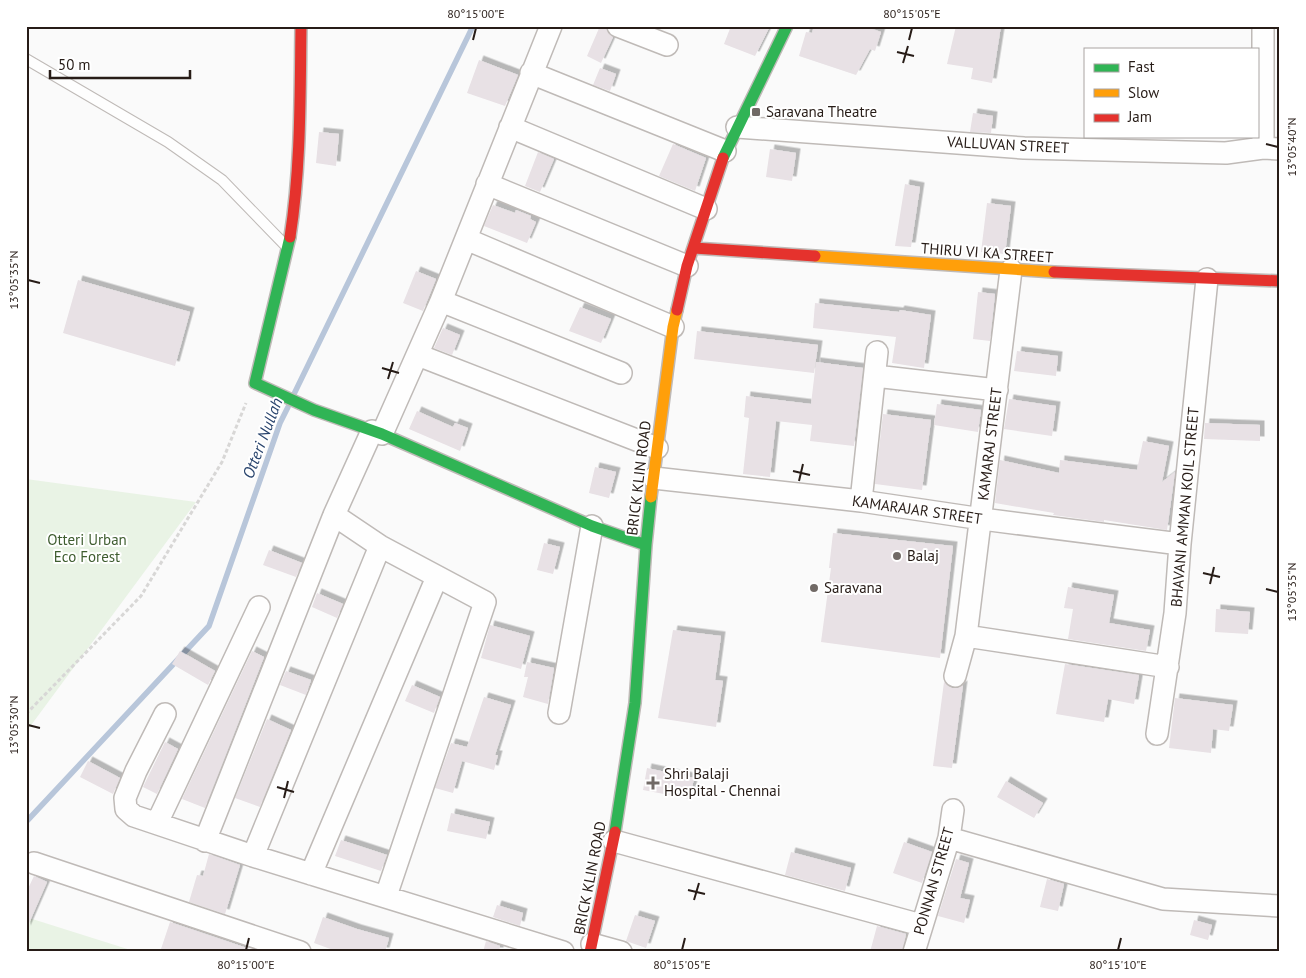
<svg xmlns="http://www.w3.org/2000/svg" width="1306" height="978" viewBox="0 0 1306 978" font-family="'PT Sans',sans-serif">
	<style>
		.green { fill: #e9f3e5 }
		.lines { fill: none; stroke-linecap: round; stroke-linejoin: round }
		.stream { stroke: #b8c6da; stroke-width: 5.5 }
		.building { fill: #e8e1e5; filter: url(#shadow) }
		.lane-casing { stroke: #bfbab7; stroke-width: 12 }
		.street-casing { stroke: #bfbab7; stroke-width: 24 }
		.fast-casing { stroke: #bfbab7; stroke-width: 14 }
		.slow-casing { stroke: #bfbab7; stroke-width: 14 }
		.jam-casing { stroke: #bfbab7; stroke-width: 14 }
		.path { stroke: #d8d7d6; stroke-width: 3; stroke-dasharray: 4 2.5; stroke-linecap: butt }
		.lane { stroke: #fefefe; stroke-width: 10 }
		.street { stroke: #fefefe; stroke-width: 21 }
		.fast { stroke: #30b455; stroke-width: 11 }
		.slow { stroke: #ff9f0a; stroke-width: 11 }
		.jam { stroke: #e5322d; stroke-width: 11 }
		.ticks { fill: none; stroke: #271c17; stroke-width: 2 }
		.poi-dot { fill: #716a66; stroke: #fff; stroke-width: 2 }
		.labels { text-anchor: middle; stroke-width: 4; stroke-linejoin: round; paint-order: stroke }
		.poi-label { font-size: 15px; fill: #271c17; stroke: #fff; text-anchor: start }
		.street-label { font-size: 15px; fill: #271c17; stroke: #fff }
		.park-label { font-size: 15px; fill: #3f5d30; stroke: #fff }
		.water-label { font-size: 16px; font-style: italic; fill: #2a456e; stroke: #fff }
		.neatline { fill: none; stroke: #271c17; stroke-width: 2 }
		.ticks-label { font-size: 12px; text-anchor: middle; fill: #271c17 }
	</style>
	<defs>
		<filter id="shadow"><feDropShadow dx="4.5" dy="-4.5" stdDeviation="0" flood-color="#0004"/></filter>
	</defs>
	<rect width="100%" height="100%" fill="#fafafa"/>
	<path class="green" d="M26,479L196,502L26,732Z
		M26,917L137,952H26Z"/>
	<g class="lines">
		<path class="stream" d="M294,394L473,26
			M26,822L209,626L280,423L288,407"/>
	</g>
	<path class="building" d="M600,26H606L608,33L613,37L601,63L587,56Z
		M731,26H764L769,28L755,56L724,44Z
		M814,26H864L881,32L875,51L870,49L856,75L799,56L806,32L812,33Z
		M956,26H1001L992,83L971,79L973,68L947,64Z
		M479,60L518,75L505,106L467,93Z
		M600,68L616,74L610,91L593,85Z
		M973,113L993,116L991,133L970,132Z
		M319,132L339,134L336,166L316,163Z
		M673,144L706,158L695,191L659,176Z
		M770,149L796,153L792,181L766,177Z
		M538,152L554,159L540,192L525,186Z
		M905,184L920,187L911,247L895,246Z
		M987,203L1011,206L1005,254L981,252Z
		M493,205L515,213L516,210L531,216L530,219L536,222L527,243L484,226Z
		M416,271L436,279L423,311L403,303Z
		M78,280L190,312L175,366L63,333Z
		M978,292L995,294L990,341L973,339Z
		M815,303L899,312L900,310L931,315L924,368L892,363L896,337L813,328Z
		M580,307L611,319L601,343L569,331Z
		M443,328L460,335L452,355L434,348Z
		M697,331L818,345L814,373L694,359Z
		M1017,351L1058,356L1056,376L1014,371Z
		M816,362L863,368L854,446L810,441L812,425L776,421L770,477L743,474L749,418L744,417L746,396L811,404Z
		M1009,399L1056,406L1052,436L1004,429Z
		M937,404L981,410L978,432L934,425Z
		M417,411L453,427L455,423L468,428L460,451L409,429Z
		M883,414L931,420L922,490L875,484Z
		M1205,423L1260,425V441L1204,439Z
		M1143,441L1169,446L1162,482L1175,472L1167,530L1104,520V522L1053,515L1054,513L995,503L1000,460L1059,473L1060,460L1137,470Z
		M595,467L616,472L609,498L589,493Z
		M833,533L953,546L940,658L821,642L831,568H829Z
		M544,543L560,547L553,574L537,570Z
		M269,550L302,563L296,577L263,565Z
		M1068,587L1114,595L1109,623L1150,630L1146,651L1068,639L1073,609L1064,608Z
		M317,593L343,604L337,618L312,607Z
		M1216,609L1250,612L1248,634L1215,632Z
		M490,625L530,636L521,669L481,658Z
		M673,630L721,636L715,680L723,681L716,727L658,718Z
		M180,651L215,671L208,685L172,664Z
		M252,651L264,657L205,808L182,799Z
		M527,662L554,668L548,704L523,697L528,677H524Z
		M1065,664L1139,675L1134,704L1108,699L1104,722L1056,714Z
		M286,671L311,680L306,695L280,685Z
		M944,682L952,688H958L963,685L952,768L933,766Z
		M412,685L440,697L434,713L405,701Z
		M484,697L511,705L495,755H498L494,770L462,761L453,793L435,788L451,743L467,747Z
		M1175,698L1233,705L1229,731L1213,729L1211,753L1169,748Z
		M267,719L291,730L260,807L235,798Z
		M165,742L178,749L157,794L143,787Z
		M88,761L120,778L113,794L80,777Z
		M647,768L694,778L690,799L643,790Z
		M1006,781L1043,803L1034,818L997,797Z
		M451,813L490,822L486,839L447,831Z
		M341,840L387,855L381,871L335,856Z
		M904,842L932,852L922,883L893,873Z
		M791,852L851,868L845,891L785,875Z
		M209,854L240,865L225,914L189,902L197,875L203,876Z
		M956,859L969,863L960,898L970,900L964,923L938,916Z
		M34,876L47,882L26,930V893Z
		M1047,879L1064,884L1058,911L1040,907Z
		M497,905L523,913L520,926L493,917Z
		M635,915L655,921L646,948L626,941Z
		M323,917L357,929L389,938L385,952H339L314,943Z
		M1194,920L1212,925L1208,940L1190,935Z
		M170,922L250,949L249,952H170L161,949Z
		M877,926L906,934L902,952H870Z
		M486,941L500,946L499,952H483Z"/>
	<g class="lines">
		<defs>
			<path id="lane" d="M26,59L168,142L222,180L285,245"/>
			<path id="street" d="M618,26L667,45
				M1263,26V148
				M531,73L725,151
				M510,127L706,209
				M737,127L1024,148L1226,153L1263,148L1280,149
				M487,184L687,266
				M466,239L673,327
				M441,301L621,373
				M418,355L657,448
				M875,376L997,390
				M382,434L441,301L551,26
				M654,478L861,501L982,519L1180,544
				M861,501L877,352
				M334,515L380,546L485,602L386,896
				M966,636L1168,667
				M955,676L966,636L1011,270
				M559,713L592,526
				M165,714L136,771L125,798L126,809L134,816L253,856L563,952
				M1157,734L1175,613L1180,544L1207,279
				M157,823L259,607
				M949,838L1163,899L1280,906
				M205,841L334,515L372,431
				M614,841L921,925
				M253,856L380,546
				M34,863L300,952
				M311,874L437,577
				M592,944L621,952
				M914,952L949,838L953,810"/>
			<path id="fast" d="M723,158L787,26
				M290,237L255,383L314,410L382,434L592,526L646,545
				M615,832L635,703L646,545L651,497"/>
			<path id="slow" d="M815,256L1054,272
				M651,497L673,327L677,310"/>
			<path id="jam" d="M290,237C301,167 300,97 301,26
				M694,248L815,256
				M1054,272L1280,281
				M677,310L687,266L723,158
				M590,952L615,832"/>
		</defs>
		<use href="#lane" class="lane-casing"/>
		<use href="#street" class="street-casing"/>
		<use href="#fast" class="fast-casing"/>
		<use href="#slow" class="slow-casing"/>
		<use href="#jam" class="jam-casing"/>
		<path class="path" d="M26,714L141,596L222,462L246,403"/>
		<use href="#lane" class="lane"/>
		<use href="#street" class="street"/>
		<use href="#fast" class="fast"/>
		<use href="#slow" class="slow"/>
		<use href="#jam" class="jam"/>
	</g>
	<path class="ticks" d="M473,40L476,28M909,40L912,28M897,52L914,56M903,63L908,46M1266,144L1278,147M28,280L40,283M382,368L399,373M388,379L393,362M793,471L810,475M799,481L803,464M1203,573L1220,577M1210,584L1214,567M1266,589L1278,592M28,725L40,728M277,787L294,792M284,798L288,781M688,890L705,894M694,900L699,883M246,950L249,938M682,950L685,938M1118,950L1121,938"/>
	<g class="poi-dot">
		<rect x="751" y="107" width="10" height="10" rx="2.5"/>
		<circle cx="897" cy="556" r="5"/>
		<circle cx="814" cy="588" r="5"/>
		<path d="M650.5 775.5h5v5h5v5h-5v5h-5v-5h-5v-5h5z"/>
	</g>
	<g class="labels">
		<g class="poi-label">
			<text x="766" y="117">Saravana Theatre</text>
			<text x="907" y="561">Balaj</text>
			<text x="824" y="593">Saravana</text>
			<text x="664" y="779">Shri Balaji<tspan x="664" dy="17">Hospital - Chennai</tspan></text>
		</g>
		<g class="street-label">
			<text transform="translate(1008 145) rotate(3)" y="5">VALLUVAN STREET</text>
			<text transform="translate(987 253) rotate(4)" y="5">THIRU VI KA STREET</text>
			<text transform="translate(990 444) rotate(-83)" y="5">KAMARAJ STREET</text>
			<text transform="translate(639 478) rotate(-83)" y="5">BRICK KLIN ROAD</text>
			<text transform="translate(1185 507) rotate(-85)" y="5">BHAVANI AMMAN KOIL STREET</text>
			<text transform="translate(917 510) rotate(8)" y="5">KAMARAJAR STREET</text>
			<text transform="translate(590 878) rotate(-79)" y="5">BRICK KLIN ROAD</text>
			<text transform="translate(934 881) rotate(-74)" y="5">PONNAN STREET</text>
		</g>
		<g class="park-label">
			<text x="87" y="545">Otteri Urban<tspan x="87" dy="17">Eco Forest</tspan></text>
		</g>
		<g class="water-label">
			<text transform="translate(262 438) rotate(-69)" y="6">Otteri Nullah</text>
		</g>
	</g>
	<rect width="1306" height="978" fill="none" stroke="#ffffff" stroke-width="55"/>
	<rect x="1084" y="48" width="175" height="90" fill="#ffffff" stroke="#a9a4a2"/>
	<rect x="1094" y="64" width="25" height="8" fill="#30b455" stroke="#a9a4a2"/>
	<text x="1128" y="72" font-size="15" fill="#271c17">Fast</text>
	<rect x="1094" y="89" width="25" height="8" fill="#ff9f0a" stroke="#a9a4a2"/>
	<text x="1128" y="98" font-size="15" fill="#271c17">Slow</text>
	<rect x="1094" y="114" width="25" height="8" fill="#e5322d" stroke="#a9a4a2"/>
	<text x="1128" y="122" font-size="15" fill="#271c17">Jam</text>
	<path d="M50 70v8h140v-8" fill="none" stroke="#271c17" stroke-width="2.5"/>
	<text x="58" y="70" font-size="15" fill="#271c17" stroke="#ffffff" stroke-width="4" paint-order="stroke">50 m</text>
	<rect x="28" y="28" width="1250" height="922" class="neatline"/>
	<g class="ticks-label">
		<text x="476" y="18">80°15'00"E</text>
		<text x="912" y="18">80°15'05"E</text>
		<text transform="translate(1292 147) rotate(-90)" y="4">13°05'40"N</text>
		<text transform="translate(14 280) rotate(-90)" y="4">13°05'35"N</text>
		<text transform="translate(1292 592) rotate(-90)" y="4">13°05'35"N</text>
		<text transform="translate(14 725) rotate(-90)" y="4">13°05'30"N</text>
		<text x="246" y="969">80°15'00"E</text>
		<text x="682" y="969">80°15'05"E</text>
		<text x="1118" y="969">80°15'10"E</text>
	</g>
</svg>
